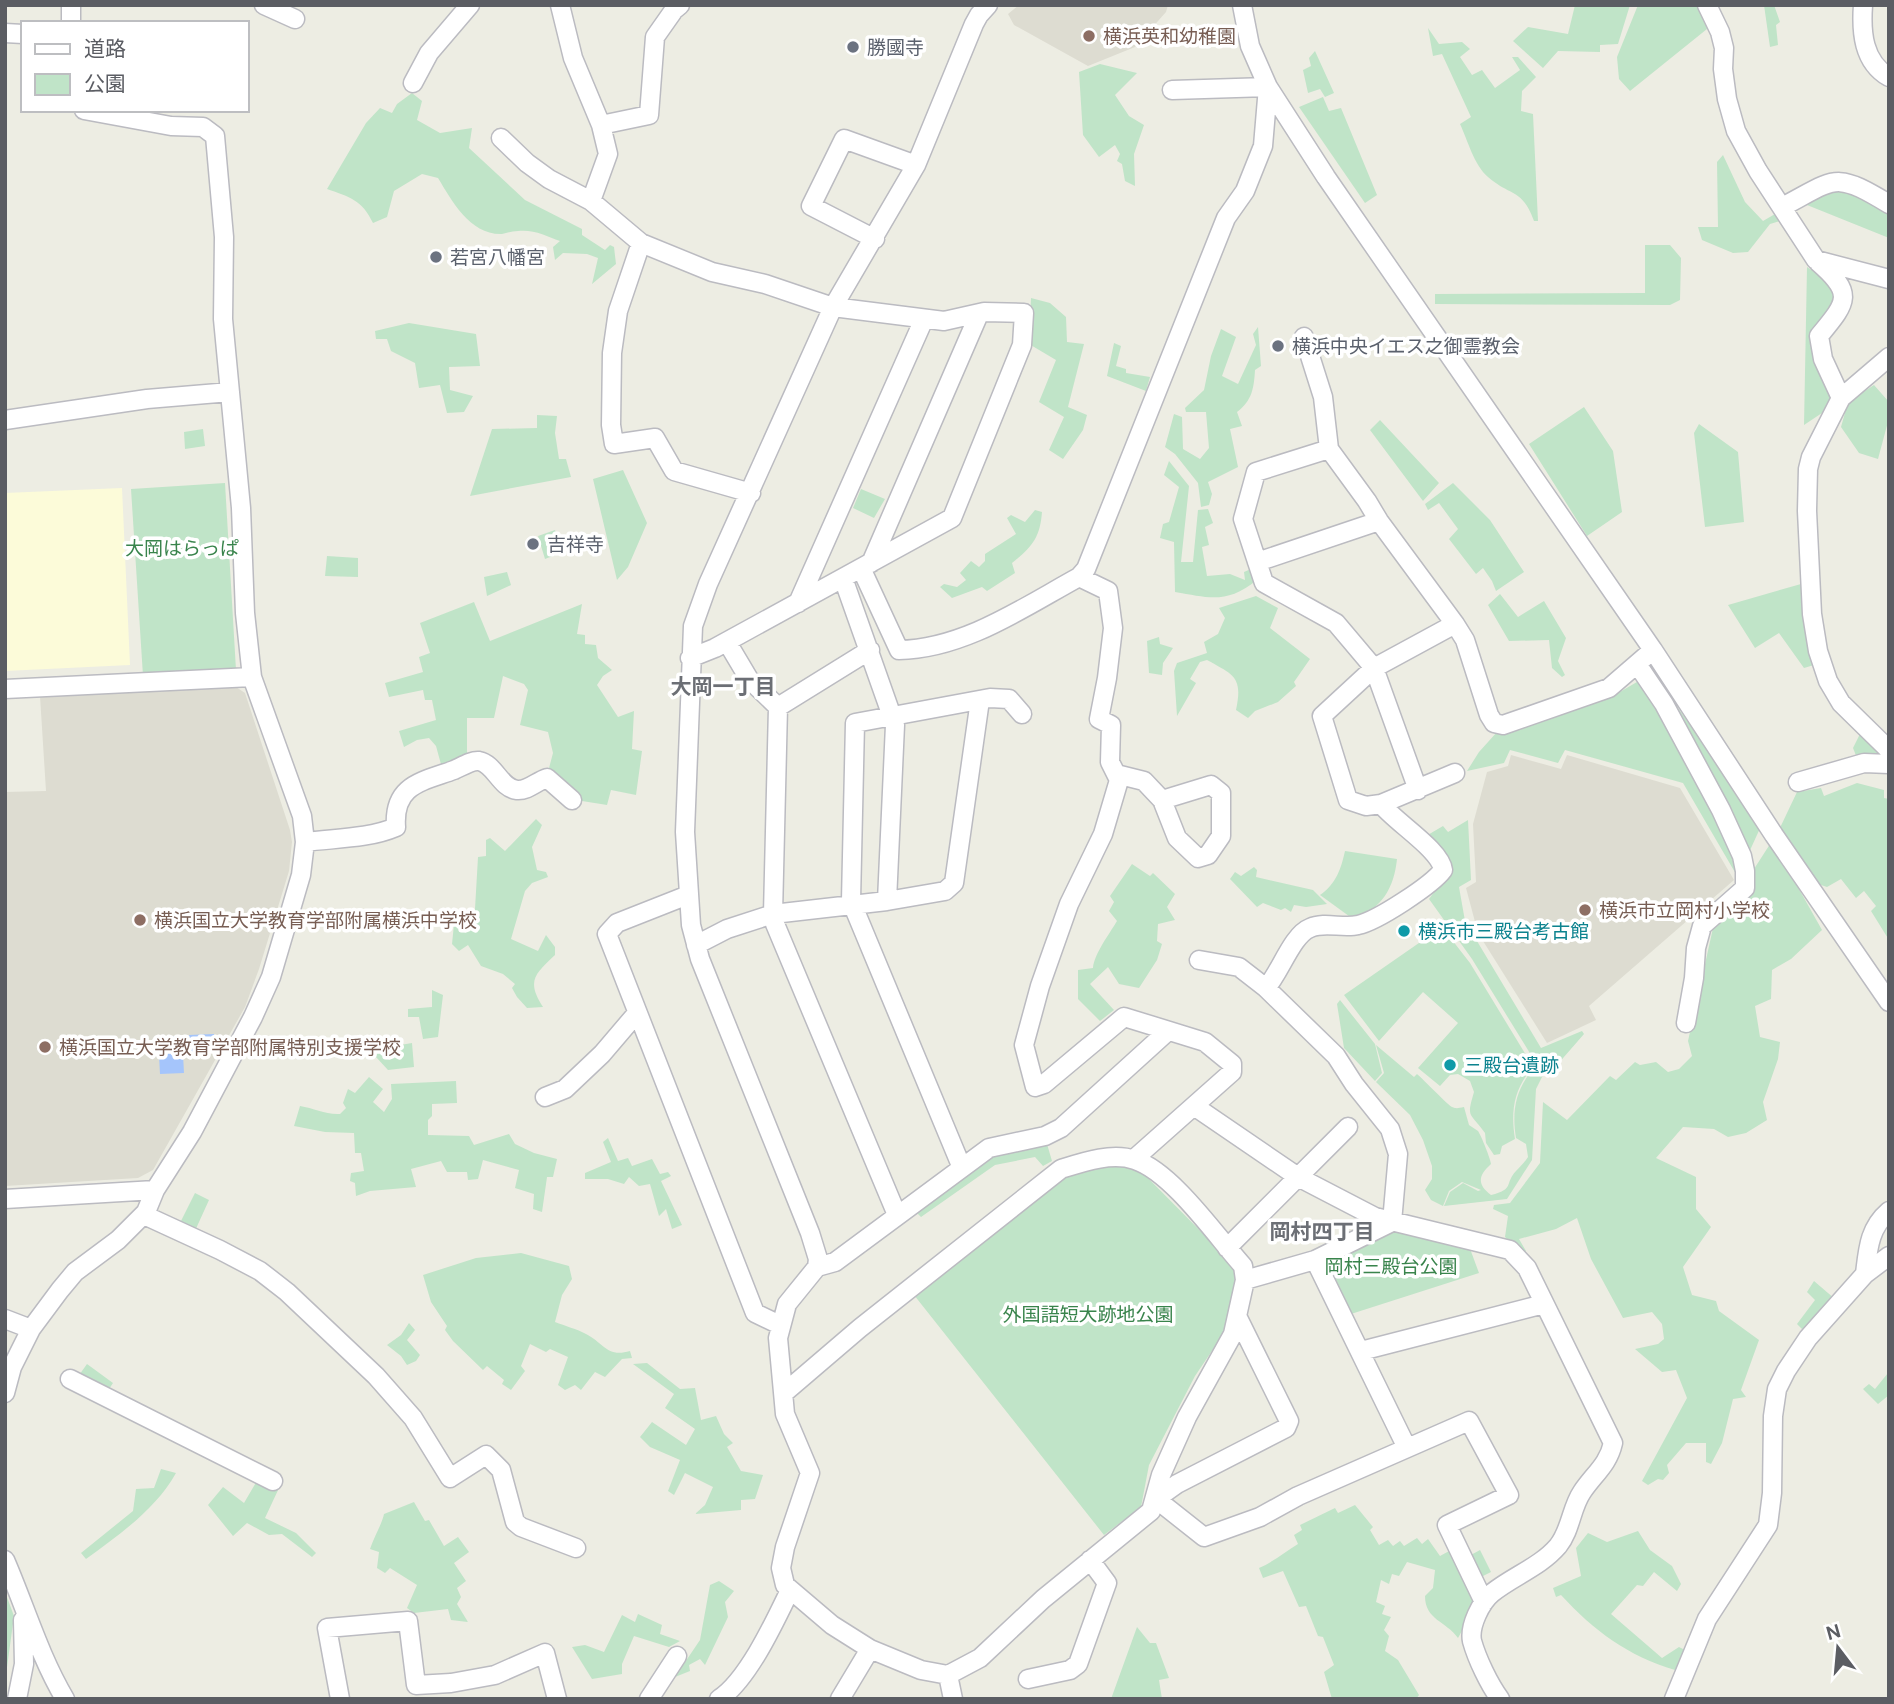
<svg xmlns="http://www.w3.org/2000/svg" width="1894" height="1704" viewBox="0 0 1894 1704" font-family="'DM Sans','Noto Sans JP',sans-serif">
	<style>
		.commercial { fill: #fcfbd9 }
		.education { fill: #dddcd1 }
		.green { fill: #c0e4c8 }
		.water { fill: #a5c5fb }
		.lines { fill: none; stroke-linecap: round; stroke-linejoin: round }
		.minor-casing { stroke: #bbbbc1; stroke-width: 21 }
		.minor { stroke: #fff; stroke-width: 18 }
		.education-dot { fill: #8d6e63; stroke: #fff; stroke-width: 2.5 }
		.worship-dot { fill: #6b7280; stroke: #fff; stroke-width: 2.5 }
		.culture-dot { fill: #0f9aa8; stroke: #fff; stroke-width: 2.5 }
		.labels { text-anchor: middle; stroke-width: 7; stroke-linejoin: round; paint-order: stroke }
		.education-label { font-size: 19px; fill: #785e54; stroke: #fff; text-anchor: start }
		.worship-label { font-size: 19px; fill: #5b616d; stroke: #fff; text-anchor: start }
		.park-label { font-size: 19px; fill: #39844c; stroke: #fff }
		.culture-label { font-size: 19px; fill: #0d838f; stroke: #fff; text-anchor: start }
		.neighbourhood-label { font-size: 21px; font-weight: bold; fill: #6c6f75; stroke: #fff }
	</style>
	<rect width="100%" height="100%" fill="#edede3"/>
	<path class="commercial" d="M122,488L130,665L5,671V493Z"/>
	<path class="education" d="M1019,5H1168L1166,12L1135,47L1088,66L1014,25L1008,14Z
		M236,687L245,693L290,830L292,842L289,871L259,969L245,1007L153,1170L138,1178L5,1186V792L46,791L40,696Z
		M1511,755L1561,769L1567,755L1680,788L1734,880L1589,1006L1596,1020L1547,1043L1478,933L1466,888L1476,882L1473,824L1487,772L1508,766Z"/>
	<path class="green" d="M1575,5H1630L1618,44L1600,45V52L1558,51L1543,68L1513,41L1528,27L1568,34Z
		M1638,5H1698L1705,17L1707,29L1630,91L1619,79L1617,57Z
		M1764,5H1774L1780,22L1776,25L1778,45L1770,47Z
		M1428,28L1439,44L1462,42L1470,49L1460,57L1472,75L1482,70L1495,88L1520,70L1512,57H1518L1536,77L1522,91L1521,111L1533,114L1538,221H1534C1522,188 1511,197 1488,177C1474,165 1468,141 1460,124L1471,117L1442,54L1433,56Z
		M1315,51L1334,93L1325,97L1320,89L1308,93L1303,70L1311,66L1309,58Z
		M1100,64L1137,73L1115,95L1129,116L1144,125L1134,154L1135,186L1125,181L1122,164L1117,161L1120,154L1115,145L1099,157L1083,135L1079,72Z
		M412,93L422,101L417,120L440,133L472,128L469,148L525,200L582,229V235L605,250L610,245L614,247L616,264L592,284L598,258L587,254L563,253L555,260L553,247L560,241C547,236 533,229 518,231C512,231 507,233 502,234C470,235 452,201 438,178L422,174L394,191L387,217L373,223C362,200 350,197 327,189L366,123L380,108L392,113L397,104Z
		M1323,97L1329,111L1341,108L1377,195L1365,203L1299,107Z
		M1723,155L1745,202L1763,221L1775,214L1780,221L1770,224L1748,252L1733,253L1702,240L1698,227H1718L1717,162Z
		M1840,189L1858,195L1889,213V238L1807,205L1822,194Z
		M1645,245H1670L1681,258L1680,300L1670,305L1435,304V294L1645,293Z
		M1807,267C1823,278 1837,282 1837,303L1815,325L1813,342L1834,398L1831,407L1804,425Z
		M1031,298L1050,303L1066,317L1067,342L1084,344L1068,407L1087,415L1083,430L1063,459L1049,450L1064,417L1039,402L1056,360L1029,344Z
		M409,323L476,334L480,366L449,367L450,390L473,396L464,412L447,413L440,385L419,388L415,363L391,351L387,339H376L375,331Z
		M1258,327L1261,366L1255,370C1254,388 1252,401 1237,412L1242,426L1230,429L1238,467L1208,482L1212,494L1209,505L1201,507L1198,483L1175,454L1165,447L1174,414L1182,417L1183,449L1200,459L1209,448L1206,412H1186L1185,408L1204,390L1211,356L1221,329L1236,337L1222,376L1238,384L1256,345L1253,334Z
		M1114,343L1121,346L1116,366L1126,369V373L1150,377L1146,391L1107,376Z
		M1874,385L1889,402V418L1878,459L1859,453L1841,427L1848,402Z
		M1584,407L1613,451L1622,512L1587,536L1529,444Z
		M537,415L557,416L555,433L559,459H566L571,477L470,496L492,429L537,428Z
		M1380,420L1439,483L1423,501L1370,430Z
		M1699,424L1738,452L1744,522L1705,527L1694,433Z
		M203,429L205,446L185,449L184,432Z
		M1169,461L1189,486L1181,562H1193L1198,510L1208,509L1213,523L1205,527L1209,545L1202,547L1207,576L1230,574L1245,580L1244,572L1251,569L1257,580C1227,604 1210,598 1175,592L1174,542L1160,538L1163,524L1169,522L1179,487L1164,475Z
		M623,470L647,523L628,567L617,580L593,479Z
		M225,483L236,670L143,676L131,489Z
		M1453,483L1490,520L1524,572L1496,591L1492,581L1483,568L1476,574L1449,539L1458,529L1439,503L1428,510L1425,504Z
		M861,489L885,499L874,518L853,508Z
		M1035,510L1042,512C1040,538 1032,547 1012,563L1015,573L987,591L982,587L952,598L940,587L944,584L957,587L966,580L960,573L971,561L979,567L985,561V554L1016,534L1007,518L1011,515L1025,522Z
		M555,530L563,552L545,559L538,536Z
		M327,556L358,558V577L325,576Z
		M507,572L511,585L487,596L484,577Z
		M1801,584L1814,665L1804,668L1779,633L1755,648L1728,605Z
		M1500,594L1518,617L1544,601L1566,638L1558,661L1565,675L1562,677L1552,668L1549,640L1509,641L1488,605Z
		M1256,596L1278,608L1270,628L1310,659L1294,682L1296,686L1278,702L1255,711L1248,718L1236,710C1243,677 1234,675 1207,660L1200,662L1190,679L1196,683L1177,716L1174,671L1177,663L1207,653L1204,642L1218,634L1225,618L1219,608Z
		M474,602L490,641L582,604L577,634L585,635V644L596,645L598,658L612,670L603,676L597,685L618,717L634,711L632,749L642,751L636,795L611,790L607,805L582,801L548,772L553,753L548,732L520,725L528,690L524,684L503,676L494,718H467V759L442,768L436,746L429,738L417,740L404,747L399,731L436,720L432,700H425L423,690L389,697L385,683L423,672L419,657L430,653L420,623Z
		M1159,637L1160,644L1173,648L1163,663L1162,675L1149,673L1147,641Z
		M1642,679L1667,693L1762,824L1746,859L1754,869L1772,841L1822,930L1791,959L1772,970L1771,999L1755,1006L1760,1037L1780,1042L1778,1059L1763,1102L1767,1120L1746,1133L1728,1137L1714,1129L1683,1127L1656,1158L1696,1177V1209L1711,1227L1683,1267L1692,1295L1716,1301L1719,1311L1759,1340L1741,1390L1746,1397L1733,1399L1722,1443L1711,1464L1706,1462V1443H1686L1667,1465L1669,1473L1663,1480L1658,1479L1648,1485L1642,1481L1687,1398L1676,1370L1662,1372L1635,1349L1658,1344L1664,1339L1662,1324L1652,1312L1623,1318L1591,1259L1577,1218L1556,1229L1519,1239L1526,1251L1522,1255L1505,1237L1508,1216L1493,1209L1494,1205L1510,1203L1540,1163L1543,1102L1567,1120L1610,1076L1616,1080L1635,1062L1640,1065L1656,1062L1668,1072L1679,1069L1692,1056L1688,1041L1713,928L1747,893L1683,783L1565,750L1558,763L1510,750L1504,763L1467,771L1479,752L1497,732L1613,696Z
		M1861,732L1889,760L1857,758L1853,748Z
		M1857,783L1884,790V798L1889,799V940L1871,911L1876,906L1864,891L1856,898L1841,879L1827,887L1818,884L1778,832L1797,792L1821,788L1824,796Z
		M536,819L542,825L532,847L537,870L546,872L548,877L532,883L525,891L511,939L538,951L546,935L555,947V955C535,974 526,981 543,1007L527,1008L517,997L512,988L515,984L503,974L481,966L468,945L459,951L452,944L454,924L474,926L478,857L486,856V840L490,838L505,851Z
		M1468,820L1471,880L1459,887L1465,921L1541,1048L1582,1031L1584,1034L1557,1065L1531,1055L1472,959L1429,899L1452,868L1449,861L1426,836L1443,826L1448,832Z
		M1345,851L1397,859C1394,888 1382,909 1353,919L1320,895C1336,884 1341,869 1345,851Z
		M1132,864L1150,876L1153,873L1175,894L1167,907L1175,920L1158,924L1157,941L1162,944L1157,960L1139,988L1119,984L1108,967L1090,984L1114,1010L1100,1021L1078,999V970L1093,968C1094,954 1110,933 1117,921L1109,911L1114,902L1110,896Z
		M1254,867L1257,870L1256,877L1313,890L1327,904L1306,907L1294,905L1291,912L1285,908L1281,910L1263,903L1257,907L1230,879L1235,872L1241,876Z
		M1442,927L1470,963L1529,1060L1537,1063C1515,1085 1510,1108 1515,1139L1502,1146L1500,1154L1494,1155L1486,1143L1485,1133C1470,1112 1466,1119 1474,1092L1470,1081L1458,1074L1450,1075L1440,1086L1418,1068L1458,1023L1423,992L1379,1041L1344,995Z
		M432,990L443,995L438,1037L423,1039L419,1017H408V1009L432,1007Z
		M1340,1000L1375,1044L1382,1073L1375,1081L1344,1048L1337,1004Z
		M412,1043L414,1067L388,1070L376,1057L377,1049Z
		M1376,1045L1414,1077L1417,1074C1423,1079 1449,1106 1452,1107C1457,1109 1458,1108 1464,1107L1469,1125L1478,1131C1481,1135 1491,1160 1491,1164C1479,1175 1476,1184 1491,1195C1515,1189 1504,1184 1516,1171C1521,1166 1524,1163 1528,1157L1526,1144L1516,1138C1511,1108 1517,1085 1538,1064L1547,1067L1536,1089L1532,1160L1507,1199L1444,1206L1450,1192L1463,1183L1478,1191L1481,1190L1462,1182L1449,1191L1443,1206L1431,1200L1425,1190L1432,1179V1166L1423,1140L1410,1115L1376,1082L1384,1073Z
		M369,1077L383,1089L373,1102L384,1112L392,1099L391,1084L456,1081L457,1103L432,1104V1116L428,1120V1135L469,1136L474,1145L509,1134L515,1144L534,1153L557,1159L553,1177H547L542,1212L533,1209L534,1194L515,1188L519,1170L483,1160L478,1179L468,1180L467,1172H447L441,1161L411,1169L416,1187L370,1191L356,1196L355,1183L350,1181L351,1173L364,1171L361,1153H355L354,1133L325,1132L294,1126L300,1106C314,1108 326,1115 340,1114L346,1108L343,1103L348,1089L355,1093Z
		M608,1138L618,1161L628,1158L632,1166L652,1159L660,1174L668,1172L671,1176L661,1181L682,1225L672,1229L666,1209L659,1216L650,1184L639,1186L629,1177L624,1184L608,1179H585V1173L611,1162L603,1142Z
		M1047,1144L1052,1161L1043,1166L1035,1157L995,1165L921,1217L914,1210L992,1153Z
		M1120,1165L1144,1174L1236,1267V1289L1222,1336L1195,1376L1149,1465L1141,1507L1104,1535L914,1295L1060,1176L1092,1166Z
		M195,1193L209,1200L194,1233L179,1225Z
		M1393,1229L1469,1246L1479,1273L1351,1314L1329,1266L1369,1239Z
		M521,1253L569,1266L572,1279L562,1295L555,1322C565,1326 577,1329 586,1334C604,1343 607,1358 630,1351L632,1358L622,1359L605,1377L595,1372L581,1390L575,1385L565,1390L558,1385L568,1357L550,1349L546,1352L530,1344L521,1366L525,1371L511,1390L502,1384L504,1380L487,1366L483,1370L453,1341L445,1330L447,1326L431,1302L423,1275L476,1258Z
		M1814,1281L1835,1299L1811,1325L1802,1329L1797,1324L1815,1300L1807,1292Z
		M409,1323L415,1330L407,1340L420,1355L416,1361L407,1365L401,1356L387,1345L401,1335Z
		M647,1363L680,1389L695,1388L701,1420L716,1416L724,1434L733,1443L727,1447L741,1471L763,1475L755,1499L741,1500V1510L695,1514L705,1505L713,1487L685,1473L674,1495L668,1491L680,1460L650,1447L640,1437L652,1422L686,1445L695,1429L665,1408L674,1394L633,1364Z
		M87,1364L113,1383L109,1389L102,1391L77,1378Z
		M1888,1373L1889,1395L1878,1404L1863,1389L1869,1384L1875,1389Z
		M161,1469L176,1473C156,1509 119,1535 86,1559L81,1553L133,1511L136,1489L154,1488Z
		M258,1479L279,1488L265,1518L296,1533L316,1553L312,1557L282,1534L269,1535L247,1523L233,1536L208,1505L223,1487L244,1503Z
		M414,1502L425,1521L429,1520L444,1546L458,1537L469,1552L454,1563L466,1581L457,1588L461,1597L457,1604L468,1622L451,1620L448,1609L414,1613L407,1608L417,1585L390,1568L385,1573L377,1568L379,1552L370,1549C374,1537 382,1524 384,1514Z
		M1355,1505L1373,1527L1370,1530L1379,1545L1388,1540L1393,1546L1400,1541L1404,1546L1417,1538L1422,1544L1428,1539L1440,1556L1451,1550L1475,1596L1470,1616L1458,1638C1446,1621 1425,1620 1425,1596L1433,1588L1435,1570L1407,1562L1399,1576L1392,1574L1389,1584L1381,1580L1376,1602L1385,1606L1382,1614L1391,1617L1384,1630L1389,1636L1385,1651L1398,1660L1419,1695L1416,1699H1332L1324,1672L1334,1665L1323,1637L1318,1636L1306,1606L1299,1607L1283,1571L1263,1578L1259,1568C1273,1562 1285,1552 1298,1544L1294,1535L1302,1530L1300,1525L1335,1508L1338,1513Z
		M1638,1531L1650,1550L1672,1566L1681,1584L1677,1591L1654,1572L1643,1586L1637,1585L1611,1614L1662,1658L1679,1647L1685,1650L1675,1670C1628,1656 1594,1631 1561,1595L1556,1597L1553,1588L1581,1576L1576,1548L1588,1533L1607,1542Z
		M1480,1550L1491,1572L1481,1577L1469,1556Z
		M719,1581L734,1591L725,1602L728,1617L705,1665L700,1659L689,1665L690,1671L675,1677L700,1640L710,1585Z
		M5,1592L14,1616L5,1682Z
		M638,1614L662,1625L660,1634L680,1641L669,1647L634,1636L622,1664V1674L592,1679L572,1647L585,1645L604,1652L622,1615L635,1622Z
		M1137,1627L1150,1643H1156L1169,1678L1159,1680L1162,1699H1111Z"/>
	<path class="water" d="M214,1034V1043L208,1054L190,1055L189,1035Z
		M182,1036L184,1073L160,1074L158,1037Z"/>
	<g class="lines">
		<defs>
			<path id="minor" d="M71,5V23
				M264,5L295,19
				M560,5L573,58L601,125
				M1242,5L1250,46L1268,87L1326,177L1653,650L1774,835L1889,1002
				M1707,5L1720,32L1724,48L1723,69L1727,99L1736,131L1758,171L1816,260L1889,279
				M1863,5C1861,32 1863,62 1889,77
				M5,33L23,34
				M413,83L429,53L470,5
				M501,138L527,163L549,179L591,201L641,243L712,272L765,284L833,307L944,321L984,312L1024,313L1022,345L952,518L715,648L690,658
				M591,201L608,154L601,125L649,115L655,37L674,10L680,5
				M1782,207C1837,178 1834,171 1889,204
				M875,239L811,206L844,139L916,165
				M641,243L618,311L612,353L611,425L614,444L655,438L674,471L751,493
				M1818,262C1855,294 1847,302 1819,336L1823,359L1841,398
				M1304,337L1323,397L1329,449L1367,501L1379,521L1455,624L1465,640L1489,715L1494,723L1503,725L1609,688L1653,650
				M1889,357L1841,398L1811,457L1808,469L1807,511L1812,614L1818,651L1828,681L1841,703L1889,750
				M5,420L147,399L230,392
				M1329,449L1256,472L1243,519L1264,583L1336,623L1374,668L1418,790
				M1257,562L1379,521
				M871,563L979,314
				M861,568L899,650C964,649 1024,607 1079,577L1086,569L1226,218L1245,191L1263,146L1268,87L1172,90
				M1079,577L1108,591L1113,628L1107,678L1099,719L1111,725L1110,762L1119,780L1103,834L1069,904L1040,986L1024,1045L1035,1087L1044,1084L1124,1017L1205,1042L1232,1064V1072L1134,1159
				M843,578L895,725L887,901
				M798,603L924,319
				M727,642L749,679L778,707
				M1637,664L1664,704L1721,810L1742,856L1745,871V888L1702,926L1696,948L1694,978L1686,1023
				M5,689L252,677
				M1116,774L1144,781L1162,800L1177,838L1198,858L1208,855L1221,836V793L1211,785L1162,800
				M1798,782L1864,763L1889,764
				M1381,804L1455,773
				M305,842C335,838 368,839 396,827C393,785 421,782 454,770C461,767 472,760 479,761C495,764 500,788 517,790C528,791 537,781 547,778L572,800
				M688,895L617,923L607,934L755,1313L780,1325
				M696,945L727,929L773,914L778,707L870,650
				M1199,960L1239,967L1266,988L1336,1056L1354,1084L1390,1129L1398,1154L1392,1222
				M1266,988C1280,973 1292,935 1310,928C1325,921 1343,929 1358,925C1377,921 1432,885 1443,870C1441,850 1395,822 1381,804L1366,806L1348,800L1322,716L1374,668L1455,624
				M545,1097L565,1089L602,1054L637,1013
				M1194,1106L1298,1177L1375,1217L1510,1250L1527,1268L1613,1443C1608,1465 1594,1474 1582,1492C1571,1508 1571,1530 1558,1546C1540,1567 1513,1576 1492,1593C1481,1602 1469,1626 1472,1641C1477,1659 1489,1684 1500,1699
				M962,1168L851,901L855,723L990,698L1009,699L1022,714
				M5,1199L155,1190
				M144,1215L220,1250L260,1271L287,1292L376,1376L413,1418L450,1478L486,1455L501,1470L515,1522L521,1527L576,1548
				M897,1215L775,924L773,914L887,901L945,891L954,883L980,700
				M1227,1248L1348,1127
				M1315,1260L1407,1448
				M817,1267L835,1262L989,1148L1045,1136L1061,1128L1168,1031
				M1865,1274C1868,1249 1869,1228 1889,1211
				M1245,1280L1315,1260L1392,1222
				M1238,1318L1289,1421L1286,1428L1177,1484L1156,1499L1204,1537L1260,1517L1298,1496L1469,1421L1509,1495L1447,1525L1484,1602
				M5,1319L31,1329
				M1361,1351L1544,1304
				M70,1379L273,1481
				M5,1393L12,1367L31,1329L60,1290L75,1272L118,1240L146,1212L155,1190L192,1132L253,1017L271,977L301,875L305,842L302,816L252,677L245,613L241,508L223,319L224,237L215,136L203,127L171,126L84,110
				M784,1393L860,1328L1061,1169C1083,1162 1112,1152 1135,1160C1172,1172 1217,1237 1243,1266L1245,1280L1233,1334L1187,1417L1161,1475L1151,1511L1043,1599L980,1658L948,1675L921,1670L870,1649L832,1625L785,1585L781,1568L785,1547L810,1473L785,1414L778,1338L787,1304L817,1267L818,1259L810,1233L700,959L691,925L685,832L693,626L708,584L833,307L916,165L974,24L979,15L988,5
				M5,1560C25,1606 39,1655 65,1699
				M948,1675L953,1699
				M1028,1679L1070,1670L1078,1664L1107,1583L1090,1560
				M17,1699L24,1664L23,1620
				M340,1699L327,1628L408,1621L416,1685L451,1683L495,1675L545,1653L557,1699
				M649,1699L677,1656
				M719,1699C748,1680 775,1621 790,1590
				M840,1699L870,1649
				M1674,1699L1707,1619L1768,1525L1772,1493L1773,1416L1777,1389L1786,1371L1808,1338L1865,1274L1889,1256"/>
		</defs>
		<use href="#minor" class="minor-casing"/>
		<use href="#minor" class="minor"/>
	</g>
	<g class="education-dot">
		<circle cx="1089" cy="36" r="7"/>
		<circle cx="1585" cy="910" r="7"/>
		<circle cx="140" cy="920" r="7"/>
		<circle cx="45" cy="1047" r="7"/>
	</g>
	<g class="worship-dot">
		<circle cx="853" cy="47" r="7"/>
		<circle cx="436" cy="257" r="7"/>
		<circle cx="1278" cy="346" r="7"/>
		<circle cx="533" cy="544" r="7"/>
	</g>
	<g class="culture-dot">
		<circle cx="1404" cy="931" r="7"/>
		<circle cx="1450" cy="1065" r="7"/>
	</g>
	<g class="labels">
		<g class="education-label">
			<text x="1103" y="43">横浜英和幼稚園</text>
			<text x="1599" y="917">横浜市立岡村小学校</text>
			<text x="154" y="927">横浜国立大学教育学部附属横浜中学校</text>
			<text x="59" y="1054">横浜国立大学教育学部附属特別支援学校</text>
		</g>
		<g class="worship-label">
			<text x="867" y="54">勝國寺</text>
			<text x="450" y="264">若宮八幡宮</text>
			<text x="1292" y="353">横浜中央イエス之御霊教会</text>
			<text x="547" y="551">吉祥寺</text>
		</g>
		<g class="park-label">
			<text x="182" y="555">大岡はらっぱ</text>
			<text x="1391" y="1273">岡村三殿台公園</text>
			<text x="1088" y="1321">外国語短大跡地公園</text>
		</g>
		<g class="culture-label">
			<text x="1418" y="938">横浜市三殿台考古館</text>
			<text x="1464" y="1072">三殿台遺跡</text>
		</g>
		<g class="neighbourhood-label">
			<text x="723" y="694">大岡一丁目</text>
			<text x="1322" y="1239">岡村四丁目</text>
		</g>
	</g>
	<rect width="1894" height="1704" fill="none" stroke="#5b5d63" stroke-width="14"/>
	<rect x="21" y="21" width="228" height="91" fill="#ffffff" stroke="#bdbec1" stroke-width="2"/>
	<rect x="35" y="44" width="35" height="10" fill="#ffffff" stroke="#bdbec1" stroke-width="2"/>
	<text x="84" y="56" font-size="21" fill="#5b5d63">道路</text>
	<rect x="35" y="74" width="35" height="21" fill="#c0e4c8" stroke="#bdbec1" stroke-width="2"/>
	<text x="84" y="91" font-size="21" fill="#5b5d63">公園</text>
	<g transform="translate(1838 1648) rotate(344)" stroke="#ffffff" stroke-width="5" paint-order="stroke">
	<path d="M0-5L12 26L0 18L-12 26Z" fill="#5b5d63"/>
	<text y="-10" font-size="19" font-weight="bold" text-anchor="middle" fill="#5b5d63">N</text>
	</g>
</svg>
